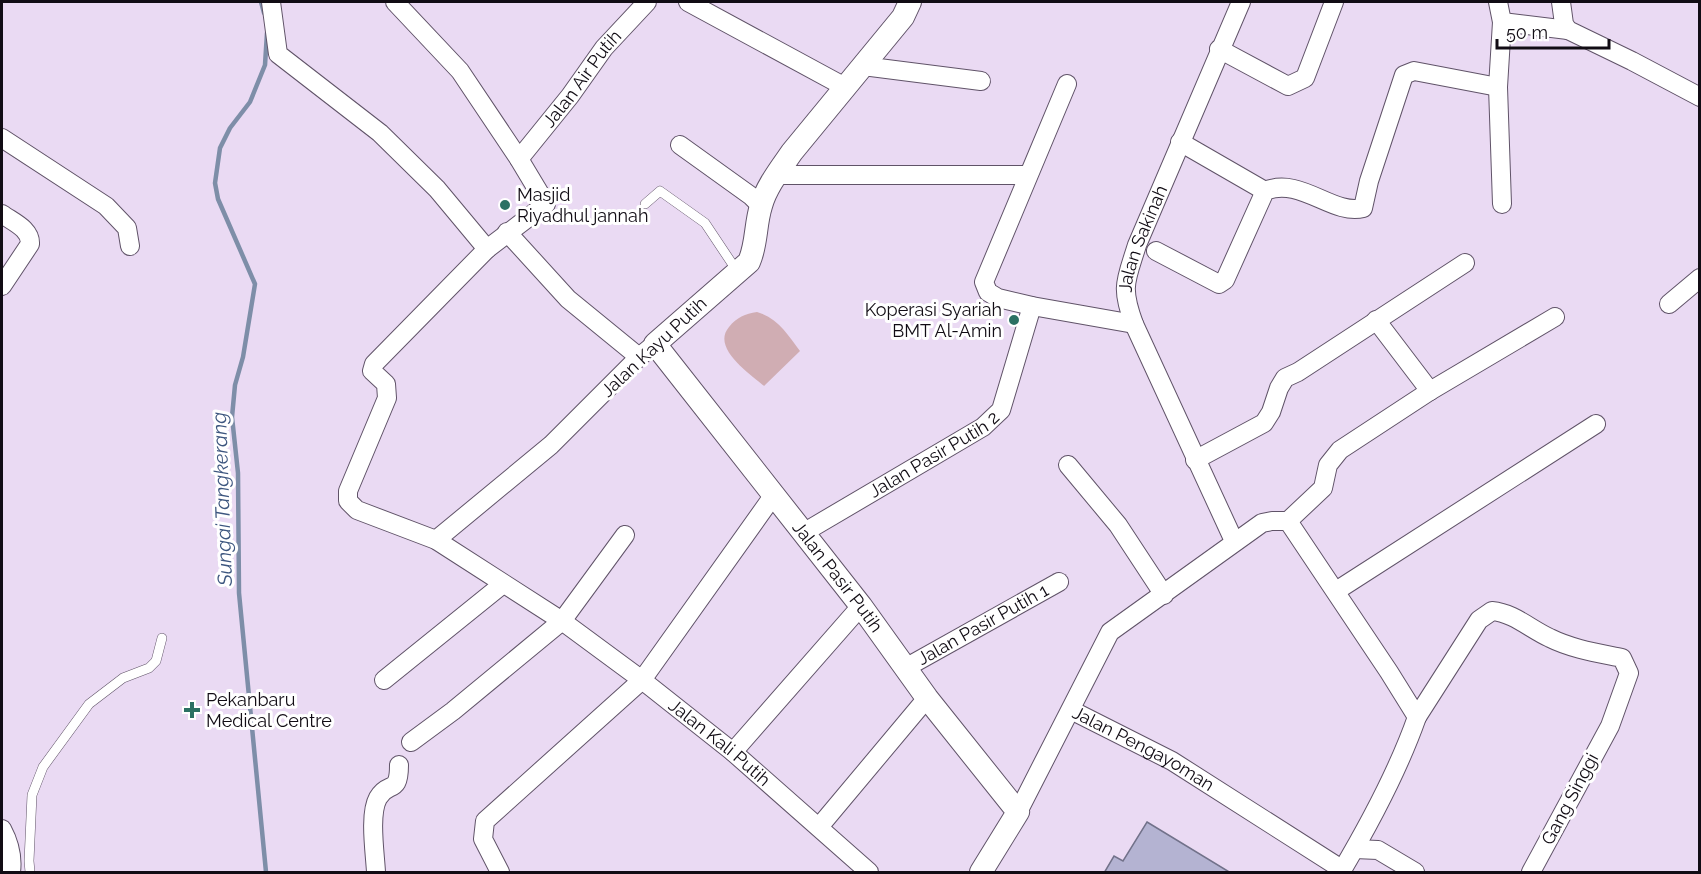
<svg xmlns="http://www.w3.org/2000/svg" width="1701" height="874" viewBox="0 0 1701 874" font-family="Raleway,sans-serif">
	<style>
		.pitch { fill: #d0adb3 }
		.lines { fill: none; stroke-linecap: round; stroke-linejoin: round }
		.stream { stroke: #7e8ea8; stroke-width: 4.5 }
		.building { fill: #b4b3d2; stroke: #72728a; stroke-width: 1.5 }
		.service-casing { stroke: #605368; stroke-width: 10 }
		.minor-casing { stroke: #605368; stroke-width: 20 }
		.tertiary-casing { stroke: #605368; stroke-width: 24 }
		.service { stroke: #fff; stroke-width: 9 }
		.minor { stroke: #fff; stroke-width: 18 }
		.tertiary { stroke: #fff; stroke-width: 22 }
		.poi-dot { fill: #2b7063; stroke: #fff; stroke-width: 2 }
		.labels { text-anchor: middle; stroke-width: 6; stroke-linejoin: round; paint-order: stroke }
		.street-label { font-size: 18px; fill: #110c14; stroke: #fff }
		.poi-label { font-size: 18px; fill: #110c14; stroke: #fff; text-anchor: start }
		.water-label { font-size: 20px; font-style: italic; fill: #3d567f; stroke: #fff }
	</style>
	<rect width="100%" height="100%" fill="#eadaf3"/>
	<path class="pitch" d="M757,312C778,318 788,335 800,351L764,386C750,374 711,348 729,327C737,317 745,314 757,312Z"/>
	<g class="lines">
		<path class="stream" d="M261,2L264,13
			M266,872L239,593L238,473L232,417L235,385L243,357L255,284L218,199L215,183L220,148L230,128L250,102L265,65L267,33"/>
	</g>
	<path class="building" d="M1147,822L1231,873H1104L1114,856L1123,861Z"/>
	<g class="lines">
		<defs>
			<path id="service" d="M645,204L660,191L705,223L737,271
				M30,872L29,861L32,795L43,767L89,704L123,678L149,668L156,661L162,638"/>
			<g id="minor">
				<path d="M271,2L278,54L380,133L437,189L487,249"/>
				<path id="s1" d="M395,2L460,71L519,159L546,204L487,249L374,364L372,371L386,384L387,398L348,491V501L357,510L436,540L562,621L642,680L733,752L869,872"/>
				<path d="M688,2L845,87"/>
				<path d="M1498,2L1502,22"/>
				<path d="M1561,2L1564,24L1568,30L1632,61L1700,97"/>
				<path d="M1219,49L1288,86L1305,78L1334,2"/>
				<path d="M863,66L981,81"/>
				<path d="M1067,84L984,282L988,292L998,298L1032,306L1134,324"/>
				<path d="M2,138L106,206L127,228L130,246"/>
				<path d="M1180,142L1265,191"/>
				<path d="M680,145L751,196L761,206"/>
				<path id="s2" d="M519,159L570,96L604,48L647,2"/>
				<path d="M777,175H1028"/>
				<path d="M1502,204L1498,87L1502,22L1568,30"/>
				<path d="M2,214C13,222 31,229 30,244L2,286"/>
				<path d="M507,232L568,299L639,357"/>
				<path d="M1156,251L1219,284L1225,280L1265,191C1300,176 1333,216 1363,208L1369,181L1404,75L1414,71L1498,87"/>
				<path d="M1669,304L1700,278"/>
				<path d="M1376,320L1430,391"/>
				<path d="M1195,460L1264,423L1271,412L1279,388L1285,378L1298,372L1465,263"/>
				<path d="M1068,465L1118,525L1164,595"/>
				<path d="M1288,521L1323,488L1328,465L1340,450L1430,391L1555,317"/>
				<path id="s3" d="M803,533L983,427L1001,410L1032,306"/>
				<path d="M436,540L551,445L639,357L655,344"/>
				<path id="s4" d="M1234,541L1134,324C1120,286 1126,281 1137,245L1241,2"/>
				<path d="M1336,591L1596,424"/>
				<path id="s5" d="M907,667L1059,582"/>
				<path d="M384,680L503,584"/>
				<path id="s6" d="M1071,710L1172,761L1343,870"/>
				<path d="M1417,717L1479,620L1492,611C1514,613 1530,629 1550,638C1572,649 1598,653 1622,658L1629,673L1610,726L1531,872"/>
				<path d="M411,742L453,711L562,621L625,535"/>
				<path d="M733,752L861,606"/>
				<path d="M1018,812L1110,632L1262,523L1272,521H1288L1389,672L1417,717C1398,771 1370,823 1341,872"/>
				<path d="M819,827L927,698"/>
				<path d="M2,829C9,842 13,857 11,872"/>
				<path d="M1355,849L1378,850L1415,872"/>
				<path d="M376,872C375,853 369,814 378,798C388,780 399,796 399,765"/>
				<path d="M500,872L483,839L485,821L642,680L773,496"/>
			</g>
			<g id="tertiary">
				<path id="s7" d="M910,2L903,17L792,152C781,168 766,187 761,206C755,225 757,244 749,262L655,344L861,606L927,698L1018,812L981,872"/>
			</g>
		</defs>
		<use href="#service" class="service-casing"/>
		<use href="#minor" class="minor-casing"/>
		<use href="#tertiary" class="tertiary-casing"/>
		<use href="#service" class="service"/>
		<use href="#minor" class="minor"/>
		<use href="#tertiary" class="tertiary"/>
	</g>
	<g class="poi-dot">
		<circle cx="505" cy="205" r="6"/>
		<circle cx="1014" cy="320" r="6"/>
		<path d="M189 701h6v6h6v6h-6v6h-6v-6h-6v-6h6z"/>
	</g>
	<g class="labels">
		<g class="street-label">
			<text dy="6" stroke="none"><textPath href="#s2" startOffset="102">Jalan Air Putih</textPath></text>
			<text dy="6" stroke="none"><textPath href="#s4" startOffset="328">Jalan Sakinah</textPath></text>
			<text transform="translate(654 347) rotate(-43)" y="6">Jalan Kayu Putih</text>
			<text dy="6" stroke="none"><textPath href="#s3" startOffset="153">Jalan Pasir Putih 2</textPath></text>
			<text dy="6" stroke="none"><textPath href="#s7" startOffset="732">Jalan Pasir Putih</textPath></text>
			<text dy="6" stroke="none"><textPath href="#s5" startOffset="87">Jalan Pasir Putih 1</textPath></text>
			<text dy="6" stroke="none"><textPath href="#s1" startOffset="1086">Jalan Kali Putih</textPath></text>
			<text dy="6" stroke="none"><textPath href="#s6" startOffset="82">Jalan Pengayoman</textPath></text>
			<text transform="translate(1570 799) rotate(-62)" y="6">Gang Singgi</text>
		</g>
		<g class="poi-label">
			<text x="517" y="201">Masjid<tspan x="517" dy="21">Riyadhul jannah</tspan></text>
			<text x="1002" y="316" text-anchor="end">Koperasi Syariah<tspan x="1002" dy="21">BMT Al-Amin</tspan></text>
			<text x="206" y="706">Pekanbaru<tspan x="206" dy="21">Medical Centre</tspan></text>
		</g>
		<g class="water-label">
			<text transform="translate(222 499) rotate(-92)" y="7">Sungai Tangkerang</text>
		</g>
	</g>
	<rect width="1701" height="874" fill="none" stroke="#110c14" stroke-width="6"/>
	<path d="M1497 39v9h112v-9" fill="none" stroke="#110c14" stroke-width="3"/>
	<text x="1506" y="39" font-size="18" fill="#110c14" stroke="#ffffff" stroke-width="4.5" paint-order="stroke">50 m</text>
</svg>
